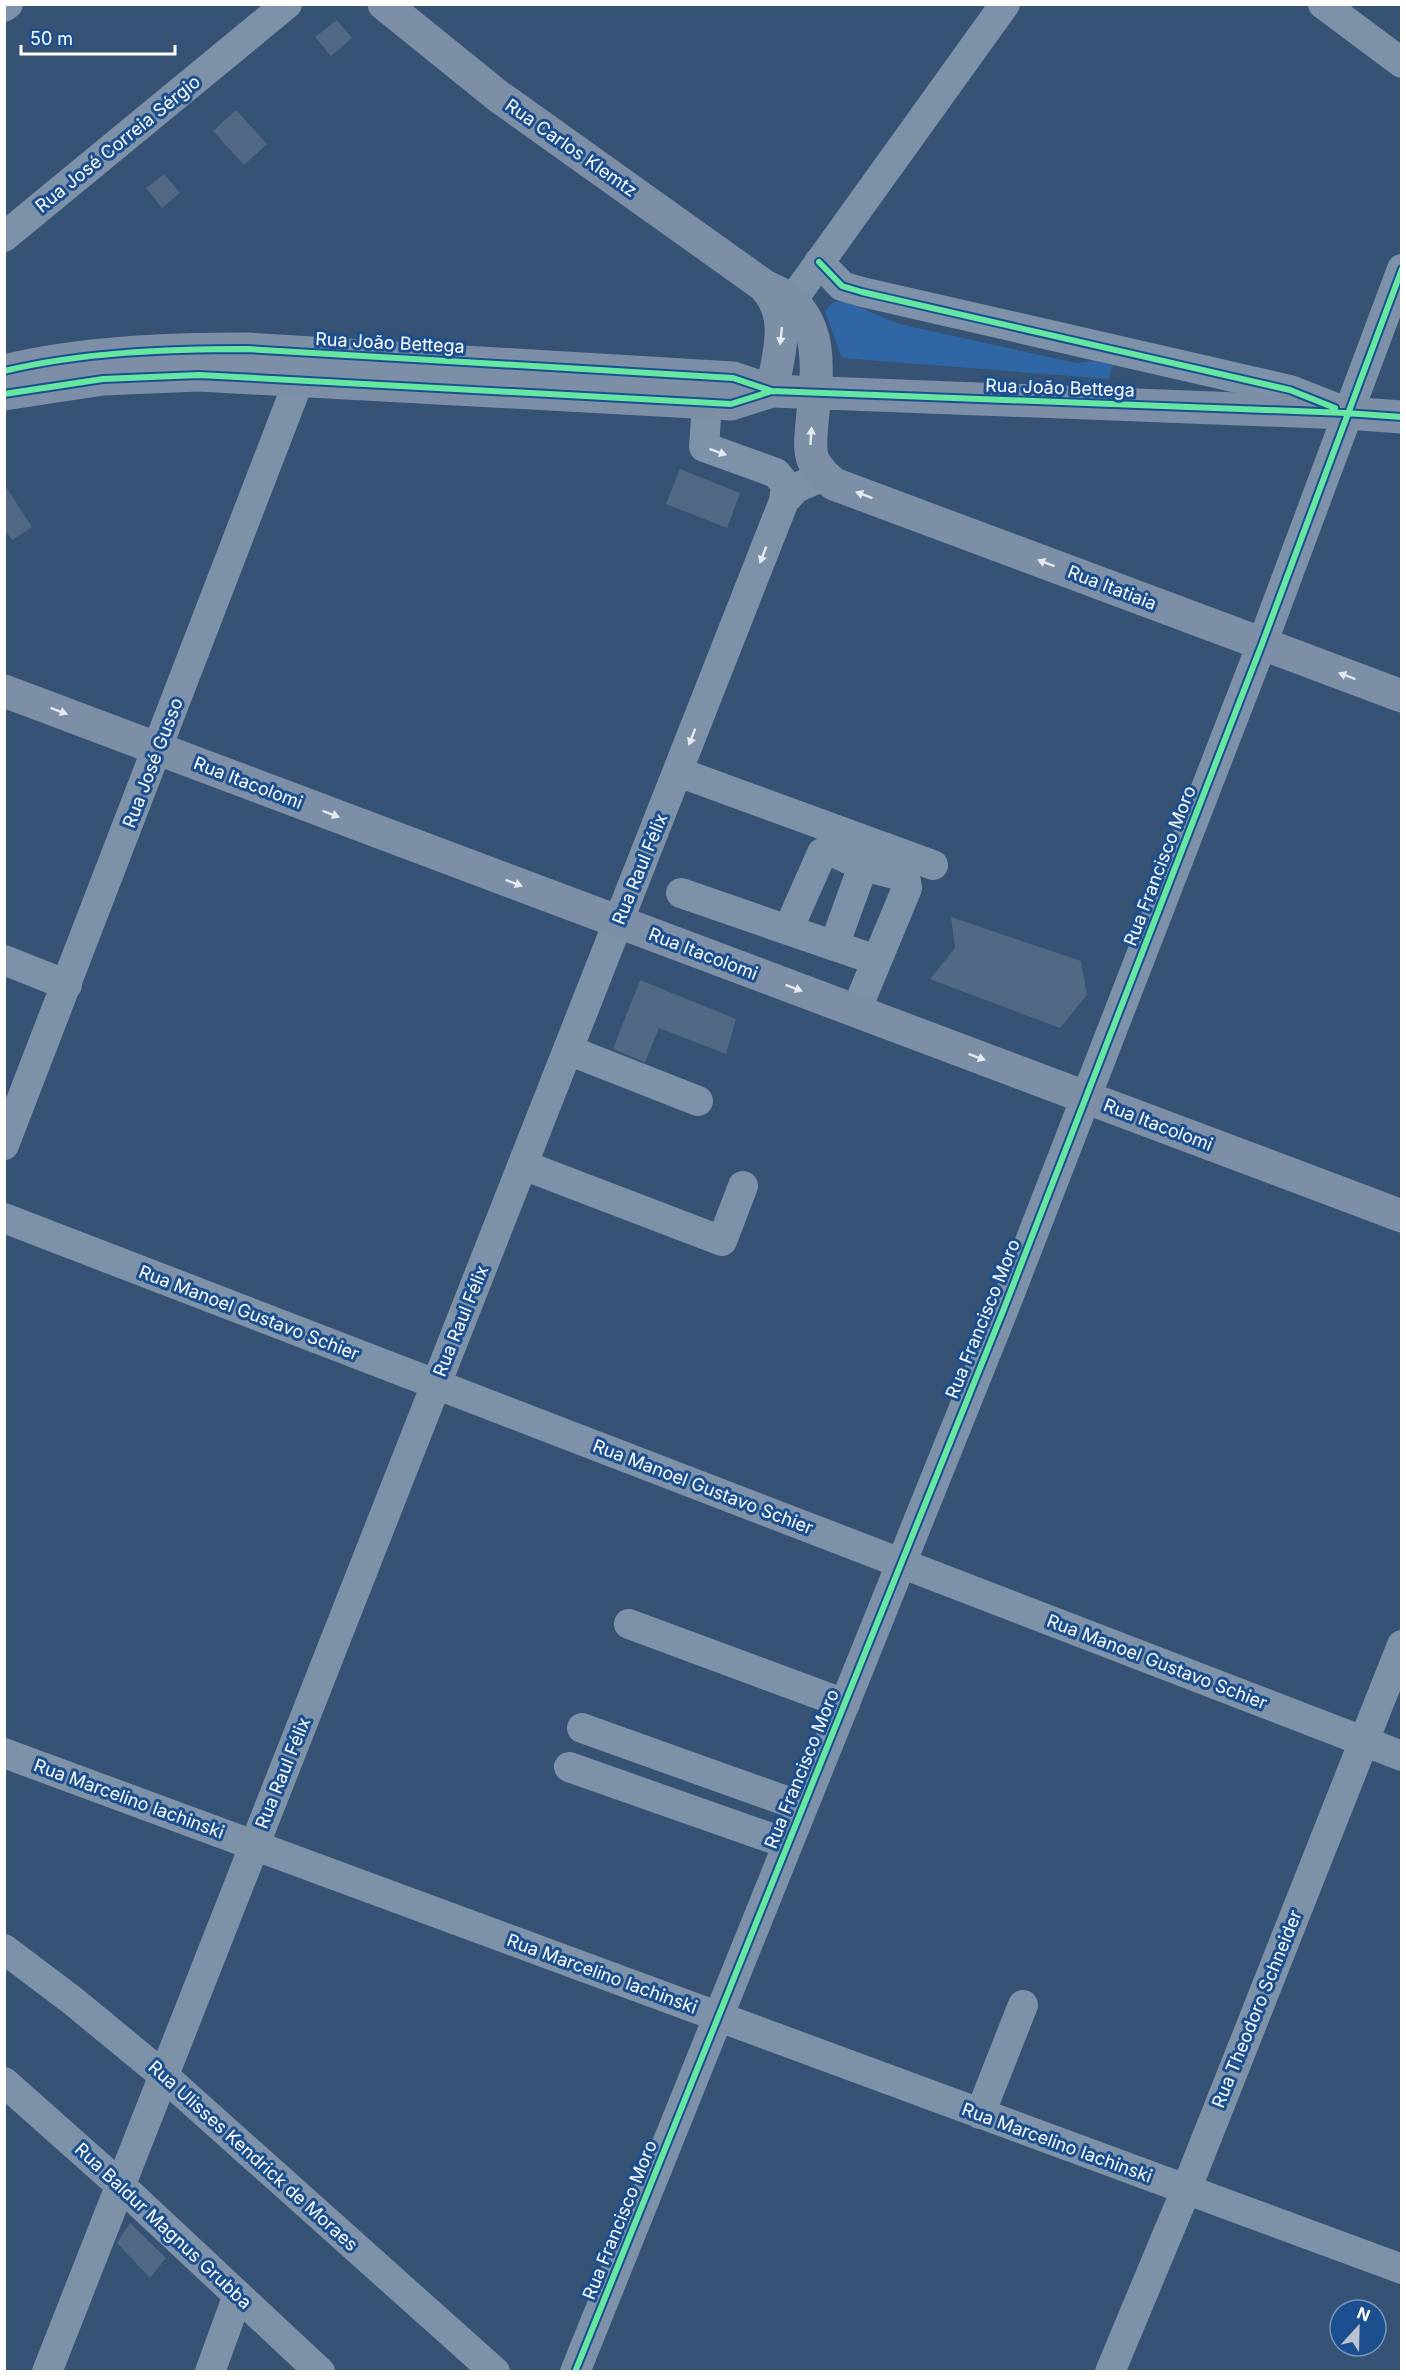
<svg xmlns="http://www.w3.org/2000/svg" width="1406" height="2376" viewBox="0 0 1406 2376" font-family="Inter,sans-serif">
	<style>
		.green { fill: #2f66a5 }
		.building { fill: #526984 }
		.lines { fill: none; stroke-linecap: round; stroke-linejoin: round }
		.minor { stroke: #7d92a8; stroke-width: 30 }
		.major { stroke: #7d8ea7; stroke-width: 33 }
		.cycleway-casing { stroke: #1b4f8f; stroke-width: 10 }
		.cycleway { stroke: #66e7a1; stroke-width: 6 }
		.oneway { fill: #e5e8ed }
		.oneway2 { fill: #e5e9ee }
		.labels { text-anchor: middle; stroke-width: 6; stroke-linejoin: round; paint-order: stroke }
		.street-label { font-size: 18px; fill: #fff; stroke: #1b4f8f }
	</style>
	<rect width="100%" height="100%" fill="#365274"/>
	<path class="green" d="M842,300L899,324L1077,363L1095,361L1113,365L1109,379L842,358L825,311L832,303Z"/>
	<path class="building" d="M337,20L352,38L331,56L315,37Z
		M236,110L267,144L244,165L213,131Z
		M164,174L180,193L162,208L146,188Z
		M680,469L740,493L727,528L666,504Z
		M4,484L32,527L12,540L4,529Z
		M951,917L1081,961L1087,995L1060,1028L930,979L955,948Z
		M640,980L736,1019L726,1054L659,1028L645,1062L613,1049Z
		M130,2223L166,2258L150,2278L117,2243Z"/>
	<g class="lines">
		<path class="minor" d="M1323,4L1402,63
			M4,7L8,4
			M4,237L287,4
			M819,262L842,286L862,292L1290,390L1341,410
			M791,302L1005,4
			M707,403L704,447L776,473L786,485L784,501
			M678,772L933,865
			M681,893L788,930
			M834,946L863,866
			M4,960L67,985
			M856,1011L907,888L906,881L898,875L863,866L829,850L822,853L788,930L876,960
			M568,1050L698,1101
			M4,1145L299,380
			M523,1165L722,1241L743,1186
			M4,1218L1402,1756
			M629,1624L845,1704
			M582,1728L803,1807
			M4,1753L1402,2269
			M569,1767L788,1844
			M4,1949L73,2001L164,2076L495,2372
			M4,2082L120,2185L320,2372
			M980,2114L1023,2005
			M47,2372L784,501L796,488L823,476
			M210,2372L238,2295
			M575,2372L1003,1311L1262,644L1402,269
			M1110,2372L1186,2190L1402,1645"/>
		<path class="major" d="M384,4L498,96L763,285C770,289 777,291 784,296C827,324 816,380 812,423C811,435 809,448 813,460C818,470 825,477 834,484L1402,696
			M764,286C793,316 778,355 772,391
			M4,371C83,352 167,349 247,349L733,378L772,391L1346,413L1402,417
			M4,394L103,379L199,375L731,404L772,391
			M4,691L1402,1216"/>
		<defs>
			<path id="cycleway" d="M819,262L842,286L862,292L1290,390L1335,408
				M4,371C83,352 167,349 247,349L733,378L772,391L1346,413L1402,417
				M4,394L103,379L199,375L731,404L772,391
				M575,2372L1003,1311L1262,644L1402,269"/>
		</defs>
		<use href="#cycleway" class="cycleway-casing"/>
		<use href="#cycleway" class="cycleway"/>
	</g>
	<defs><path id="oneway-solid" d="M-6-.8H1V-3.2L6.5 0L1 3.2V.8H-6Z" transform="scale(1.5)"/></defs>
	<g class="oneway">
		<use href="#oneway-solid" transform="translate(781 336) rotate(96)"/>
		<use href="#oneway-solid" transform="translate(811 436) rotate(-86)"/>
		<use href="#oneway-solid" transform="translate(864 495) rotate(-159)"/>
		<use href="#oneway-solid" transform="translate(1046 563) rotate(-159)"/>
		<use href="#oneway-solid" transform="translate(1347 676) rotate(-159)"/>
		<use href="#oneway-solid" transform="translate(59 711) rotate(21)"/>
		<use href="#oneway-solid" transform="translate(331 814) rotate(21)"/>
		<use href="#oneway-solid" transform="translate(514 883) rotate(21)"/>
		<use href="#oneway-solid" transform="translate(794 988) rotate(21)"/>
		<use href="#oneway-solid" transform="translate(977 1057) rotate(21)"/>
	</g>
	<g class="oneway2">
		<use href="#oneway-solid" transform="translate(718 452) rotate(20)"/>
		<use href="#oneway-solid" transform="translate(763 555) rotate(111)"/>
		<use href="#oneway-solid" transform="translate(692 737) rotate(111)"/>
	</g>
	<g class="labels">
		<g class="street-label">
			<text transform="translate(118 144) rotate(-39)" y="6">Rua José Correia Sérgio</text>
			<text transform="translate(571 148) rotate(35)" y="6">Rua Carlos Klemtz</text>
			<text transform="translate(390 343) rotate(3)" y="6">Rua João Bettega</text>
			<text transform="translate(1060 388) rotate(2)" y="6">Rua João Bettega</text>
			<text transform="translate(1112 588) rotate(21)" y="6">Rua Itatiaia</text>
			<text transform="translate(153 763) rotate(-69)" y="6">Rua José Gusso</text>
			<text transform="translate(248 783) rotate(21)" y="6">Rua Itacolomi</text>
			<text transform="translate(1160 866) rotate(-69)" y="6">Rua Francisco Moro</text>
			<text transform="translate(640 869) rotate(-68)" y="6">Rua Raul Félix</text>
			<text transform="translate(703 954) rotate(21)" y="6">Rua Itacolomi</text>
			<text transform="translate(1158 1125) rotate(21)" y="6">Rua Itacolomi</text>
			<text transform="translate(249 1313) rotate(21)" y="6">Rua Manoel Gustavo Schier</text>
			<text transform="translate(983 1319) rotate(-68)" y="6">Rua Francisco Moro</text>
			<text transform="translate(461 1321) rotate(-68)" y="6">Rua Raul Félix</text>
			<text transform="translate(703 1487) rotate(21)" y="6">Rua Manoel Gustavo Schier</text>
			<text transform="translate(1157 1662) rotate(21)" y="6">Rua Manoel Gustavo Schier</text>
			<text transform="translate(802 1769) rotate(-68)" y="6">Rua Francisco Moro</text>
			<text transform="translate(283 1773) rotate(-68)" y="6">Rua Raul Félix</text>
			<text transform="translate(129 1799) rotate(20)" y="6">Rua Marcelino Iachinski</text>
			<text transform="translate(602 1974) rotate(20)" y="6">Rua Marcelino Iachinski</text>
			<text transform="translate(1257 2009) rotate(-68)" y="6">Rua Theodoro Schneider</text>
			<text transform="translate(1057 2143) rotate(20)" y="6">Rua Marcelino Iachinski</text>
			<text transform="translate(253 2156) rotate(42)" y="6">Rua Ulisses Kendrick de Moraes</text>
			<text transform="translate(620 2220) rotate(-68)" y="6">Rua Francisco Moro</text>
			<text transform="translate(163 2226) rotate(43)" y="6">Rua Baldur Magnus Grubba</text>
		</g>
	</g>
	<rect width="1406" height="2376" fill="none" stroke="#ffffff" stroke-width="12"/>
	<g transform="translate(1358 2328) rotate(22)"><circle r="28" fill="#1b4f8f" stroke="#7695bc" stroke-width="1.5"/>
	<path d="M0-4.5L10 22L0 15L-10 22Z" fill="#b9c2ce"/>
	<text y="-9" font-size="16" font-weight="bold" text-anchor="middle" fill="#ffffff">N</text>
	</g>
	<path d="M21 45v9h154v-9" fill="none" stroke="#ffffff" stroke-width="3"/>
	<text x="30" y="45" font-size="18" fill="#ffffff" stroke="#1b4f8f" stroke-width="4.5" paint-order="stroke">50 m</text>
</svg>
